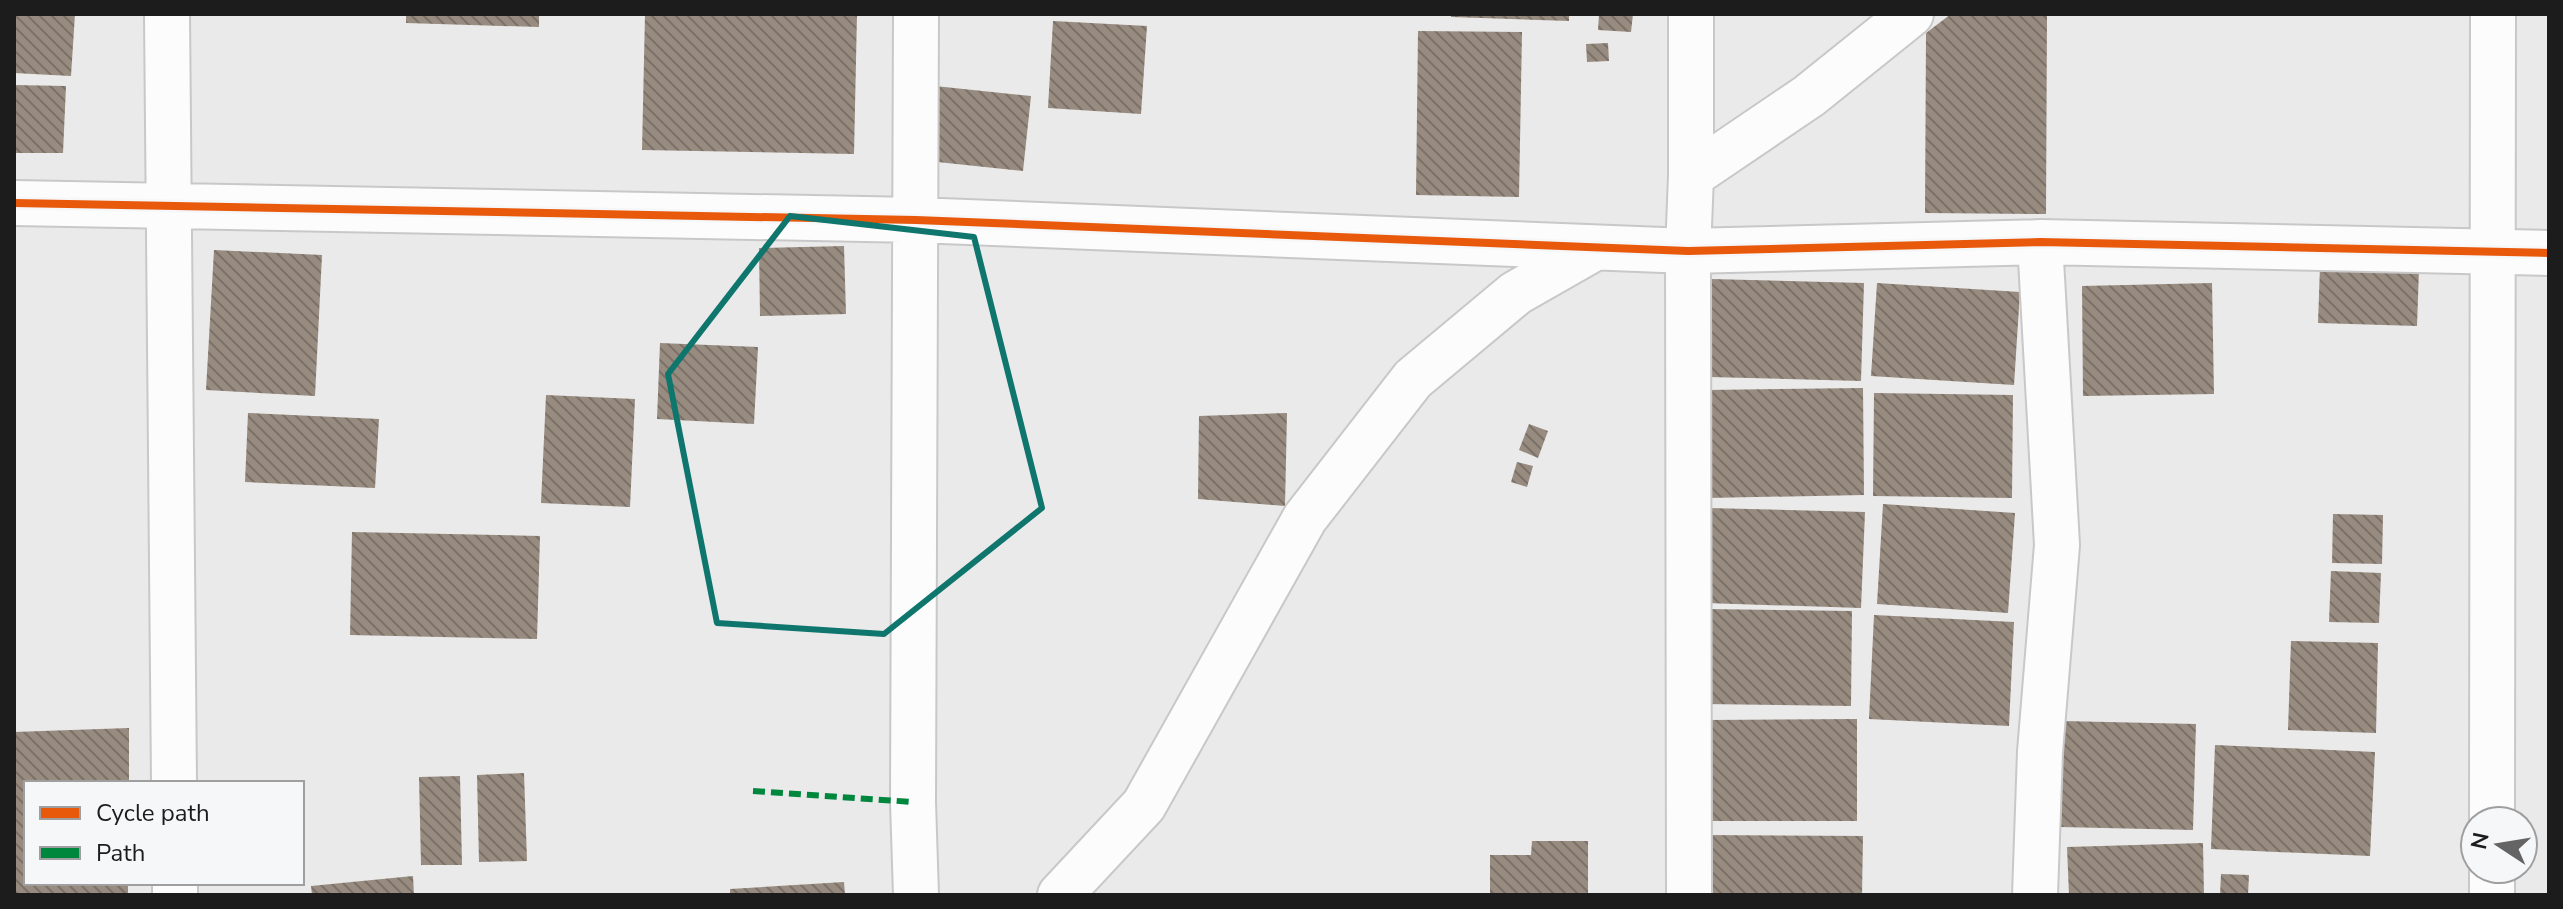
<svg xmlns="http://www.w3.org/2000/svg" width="2563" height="909" viewBox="0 0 2563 909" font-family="'Nunito Sans',sans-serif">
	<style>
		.building { fill: url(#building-back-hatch) }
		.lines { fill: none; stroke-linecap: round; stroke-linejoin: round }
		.minor-casing { stroke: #c8c8c8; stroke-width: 48 }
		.minor { stroke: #fcfcfc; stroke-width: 44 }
		.quiet { stroke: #00873e; stroke-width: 6; stroke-dasharray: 12 6; stroke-linecap: butt }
		.cycleway-casing { stroke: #f6f7f8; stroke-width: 13 }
		.cycleway { stroke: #e8590c; stroke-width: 8 }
		.marked { fill: none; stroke: #0f766e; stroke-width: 6; stroke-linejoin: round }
	</style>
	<defs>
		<pattern id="building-back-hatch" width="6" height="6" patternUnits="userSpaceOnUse" patternTransform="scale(2)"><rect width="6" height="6" fill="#988b80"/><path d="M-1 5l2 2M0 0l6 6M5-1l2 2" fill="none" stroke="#7b7168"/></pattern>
	</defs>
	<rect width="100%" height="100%" fill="#eaeaea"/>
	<path class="building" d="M14,14H75L71,76L14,73Z
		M406,14H539V27L406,23Z
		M645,14H857L854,154L642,150Z
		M1451,14H1569V21L1451,17Z
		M1599,14H1633L1631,32L1598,30Z
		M1951,14H2047L2046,214L1925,213L1926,33Z
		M1053,21L1147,26L1141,114L1048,108Z
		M1418,31L1522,32L1519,197L1416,195Z
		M1608,43L1609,61L1587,62L1586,44Z
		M14,85L66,86L63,153H14Z
		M935,86L1031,96L1023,171L928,161Z
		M844,246L846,314L760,316L759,248Z
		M214,250L322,255L315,396L206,390Z
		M2320,266L2419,269L2417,326L2318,323Z
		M1711,279L1864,283L1861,381L1709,377Z
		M1877,283L2020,292L2014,385L1871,376Z
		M2212,283L2214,394L2083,396L2082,286Z
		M660,343L758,347L754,424L657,419Z
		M1863,388L1864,495L1708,498L1707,390Z
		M1874,393L2013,395L2012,498L1873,496Z
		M546,395L635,399L630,507L541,503Z
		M248,413L379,419L375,488L245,482Z
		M1287,413L1285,506L1198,499L1199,416Z
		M1529,424L1548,431L1538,458L1519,450Z
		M1517,462L1533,466L1527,487L1511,482Z
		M1883,504L2015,513L2008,613L1877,604Z
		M1708,508L1865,512L1861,608L1705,603Z
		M2333,514L2383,515L2382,564L2332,563Z
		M352,532L540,536L537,639L350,635Z
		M2331,571L2381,573L2379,623L2329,622Z
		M1704,609L1852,611L1851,706L1703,704Z
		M1874,615L2014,622L2009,726L1869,719Z
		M2291,641L2378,643L2376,733L2288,730Z
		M1857,719V821H1708V720Z
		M2063,721L2196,724L2193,830L2060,827Z
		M129,728V783H26V883H128V895H14V732Z
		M2215,745L2375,752L2370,856L2211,849Z
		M524,773L527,861L479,862L477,775Z
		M460,776L462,865H421L419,777Z
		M1704,835L1863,836L1862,895H1704Z
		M1532,841H1588V895H1490V855H1531Z
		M2203,843L2204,895H2069L2067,847Z
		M2221,874L2249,875L2248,895H2220Z
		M413,876L414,895H312L311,886Z
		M844,882L845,895H730V889Z"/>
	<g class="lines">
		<defs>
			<path id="minor" d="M167,14L174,783
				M916,14L913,802L916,895
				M1691,176L1809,96L1911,14
				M14,203L916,220L1688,251L2040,242L2549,253
				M2492,821L2493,14
				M175,883V895
				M1060,895L1144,805L1305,518L1413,379L1516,293L1595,248
				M1689,895L1688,251L1691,176V14
				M2035,895L2040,752L2057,545L2040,242
				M2492,895V869"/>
		</defs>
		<use href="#minor" class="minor-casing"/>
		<use href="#minor" class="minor"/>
		<path class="quiet" d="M753,791L913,802"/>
		<defs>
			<path id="cycleway" d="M14,203L916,220L1688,251L2040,242L2549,253"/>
		</defs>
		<use href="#cycleway" class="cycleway-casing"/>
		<use href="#cycleway" class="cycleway"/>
	</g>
	<path class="marked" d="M790,216L974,237L1042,508L884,634L717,623L668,374Z"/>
	<rect width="2563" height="909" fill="none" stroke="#1c1c1c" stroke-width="32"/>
	<rect x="24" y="781" width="280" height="104" fill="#f6f7f8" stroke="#9f9fa0" stroke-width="2"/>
	<rect x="40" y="807" width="40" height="12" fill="#e8590c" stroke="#9f9fa0" stroke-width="2"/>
	<text x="96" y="821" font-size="24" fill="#1c1c1c">Cycle path</text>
	<rect x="40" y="847" width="40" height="12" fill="#00873e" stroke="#9f9fa0" stroke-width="2"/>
	<text x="96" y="861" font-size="24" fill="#1c1c1c">Path</text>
	<g transform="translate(2499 845) rotate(282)"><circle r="38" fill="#f6f7f8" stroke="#9f9fa0" stroke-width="2"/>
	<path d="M0-6L14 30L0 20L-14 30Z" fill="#646464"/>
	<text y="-12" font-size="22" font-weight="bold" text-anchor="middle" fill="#1c1c1c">N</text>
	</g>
</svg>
